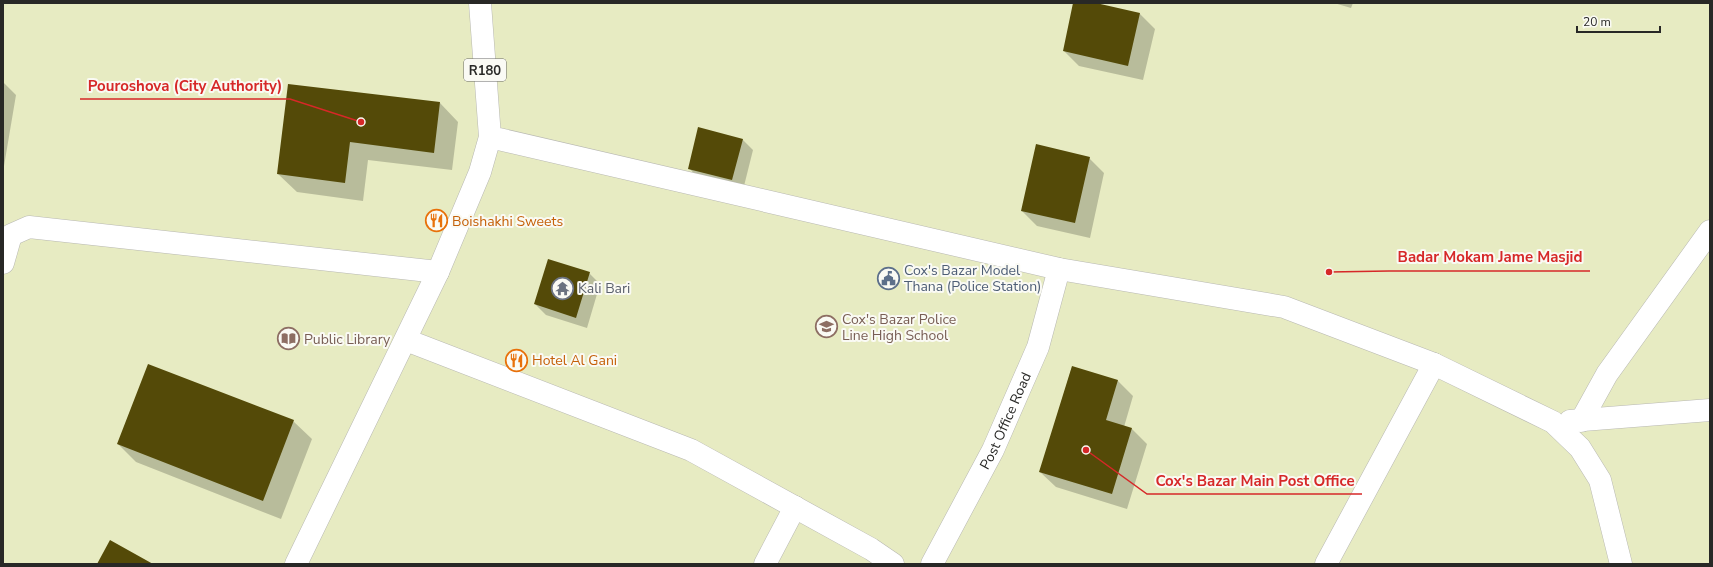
<svg xmlns="http://www.w3.org/2000/svg" width="1713" height="567" viewBox="0 0 1713 567" font-family="'Nunito Sans',sans-serif">
	<style>
		.green { fill: #e7ebc2 }
		.shadow { fill: #0003 }
		.building { fill: #544a08 }
		.lines { fill: none; stroke-linecap: round; stroke-linejoin: round }
		.minor-casing { stroke: #b8b8b2; stroke-width: 23 }
		.major-casing { stroke: #b8b8b2; stroke-width: 23 }
		.minor { stroke: #fff; stroke-width: 22 }
		.major { stroke: #fff; stroke-width: 22 }
		.labels { text-anchor: middle; stroke-width: 4; stroke-linejoin: round; paint-order: stroke }
		.shield { fill: #fafaf4; stroke: #676764; stroke-width: 1 }
		.shield-label { font-size: 13px; font-weight: bold; fill: #282826 }
		.food-label { font-size: 14px; fill: #c56008; stroke: #fafaf4; text-anchor: start }
		.service-label { font-size: 14px; fill: #4e5e75; stroke: #fafaf4; text-anchor: start }
		.worship-label { font-size: 14px; fill: #5b616d; stroke: #fafaf4; text-anchor: start }
		.education-label { font-size: 14px; fill: #785e54; stroke: #fafaf4; text-anchor: start }
		.street-label { font-size: 14px; fill: #282826; stroke: #fafaf4 }
		.leader { fill: none; stroke: #d62828; stroke-width: 1.5 }
		.callout-dot { fill: #d62828; stroke: #fafaf4; stroke-width: 1.5 }
		.callout-label { font-size: 15px; text-anchor: middle; font-weight: bold; fill: #d62828; stroke: #fafaf4; stroke-width: 4; stroke-linejoin: round; paint-order: stroke }
	</style>
	<rect width="100%" height="100%" fill="#fafaf4"/>
	<path class="green" d="M3,3H1710V564H3Z"/>
	<path class="shadow" d="M1074,3H1092L1140,14L1155,29L1143,80L1079,66L1064,51Z
		M1334,3H1353L1351,8Z
		M3,82L16,95L3,172Z
		M289,85L440,103L458,122L452,170L368,160L363,201L297,192L278,174Z
		M742,139L753,150L743,190L699,179L689,168Z
		M1089,158L1104,173L1090,238L1037,226L1022,211Z
		M589,273L600,284L587,328L546,315L535,304Z
		M1072,367L1118,381L1133,396L1124,427L1132,429L1147,444L1127,509L1056,487L1040,472Z
		M293,421L312,439L281,519L136,462L118,444Z"/>
	<path class="building" d="M1073,3H1096L1140,13L1128,66L1063,51Z
		M288,84L440,102L434,153L350,142L345,183L277,174Z
		M698,127L743,139L732,180L688,169Z
		M1036,144L1090,157L1075,223L1021,211Z
		M548,259L590,272L576,318L534,304Z
		M148,364L294,420L263,501L117,444Z
		M1072,366L1118,380L1106,420L1132,428L1112,494L1039,472Z
		M110,540L153,564H97Z"/>
	<g class="lines">
		<defs>
			<g id="minor">
				<path d="M3,263L11,235L29,227L438,272"/>
				<path d="M406,340L691,450L871,549L893,564"/>
				<path d="M1570,421L1710,410"/>
				<path d="M1581,421L1607,374L1710,231"/>
				<path d="M765,564L795,507"/>
				<path id="s1" d="M932,564L993,450L1038,347L1059,269"/>
				<path d="M1326,564L1434,364"/>
			</g>
			<path id="major" d="M490,137L1059,269L1284,307L1434,364L1553,422L1580,448L1600,480L1621,564
				M296,564L438,272L480,172L490,137L480,3"/>
		</defs>
		<use href="#minor" class="minor-casing"/>
		<use href="#major" class="major-casing"/>
		<use href="#minor" class="minor"/>
		<use href="#major" class="major"/>
	</g>
	<defs>
		<symbol id="restaurant-ring" viewBox="-11 -11 22 22"><circle r="9.5" fill="#fafaf4" stroke="#e8710a" stroke-width="1.5"/><path d="M-5-6h1v4h1v-4h1v4h1v-4h1v5L-1.5 .5V6h-2V.5L-5-1ZM5-6V6H3V1.5H1.5Q1.5-4 5-6Z" fill="#e8710a"/></symbol>
		<symbol id="civic-ring" viewBox="-11 -11 22 22"><circle r="9.5" fill="#fafaf4" stroke="#5c6f8a" stroke-width="1.5"/><path d="M-.6-6.5H3V-4.5H.6V-3L4-1V1h2V6H-6V1h2V-1L-.6-3ZM-1.2 2.5V6h2.4V2.5Z" fill="#5c6f8a"/></symbol>
		<symbol id="temple-ring" viewBox="-11 -11 22 22"><circle r="9.5" fill="#fafaf4" stroke="#6b7280" stroke-width="1.5"/><path d="M0-6L5-2H3V0L6.5 2.5H4V6H1.5V3h-3V6H-4V2.5H-6.5L-3 0V-2H-5Z" fill="#6b7280"/></symbol>
		<symbol id="school-ring" viewBox="-11 -11 22 22"><circle r="9.5" fill="#fafaf4" stroke="#8d6e63" stroke-width="1.5"/><path d="M0-5L7-2L0 1L-7-2ZM-4 1L0 2.5L4 1V4Q0 6-4 4Z" fill="#8d6e63"/></symbol>
		<symbol id="library-ring" viewBox="-11 -11 22 22"><circle r="9.5" fill="#fafaf4" stroke="#8d6e63" stroke-width="1.5"/><path d="M-6-4Q-3-5.5-.7-3.5V5Q-3 3-6 4ZM6-4Q3-5.5 .7-3.5V5Q3 3 6 4Z" fill="#8d6e63"/></symbol>
	</defs>
	<g fill-rule="evenodd">
		<use href="#restaurant-ring" x="424" y="208" width="25" height="25"/>
		<use href="#civic-ring" x="876" y="266" width="25" height="25"/>
		<use href="#temple-ring" x="550" y="276" width="25" height="25"/>
		<use href="#school-ring" x="814" y="314" width="25" height="25"/>
		<use href="#library-ring" x="276" y="326" width="25" height="25"/>
		<use href="#restaurant-ring" x="504" y="348" width="25" height="25"/>
	</g>
	<g class="labels">
		<rect class="shield" x="464" y="59" width="42" height="22" rx="3"/>
		<g class="shield-label">
			<text x="485" y="75">R180</text>
		</g>
		<g class="food-label">
			<text x="452" y="226">Boishakhi Sweets</text>
			<text x="532" y="365">Hotel Al Gani</text>
		</g>
		<g class="service-label">
			<text x="904" y="275">Cox's Bazar Model<tspan x="904" dy="16">Thana (Police Station)</tspan></text>
		</g>
		<g class="worship-label">
			<text x="578" y="293">Kali Bari</text>
		</g>
		<g class="education-label">
			<text x="842" y="324">Cox's Bazar Police<tspan x="842" dy="16">Line High School</tspan></text>
			<text x="304" y="344">Public Library</text>
		</g>
		<g class="street-label">
			<text dy="5" stroke="none"><textPath href="#s1" startOffset="161">Post Office Road</textPath></text>
		</g>
	</g>
	<path class="leader" d="M361 122L290 99H80M1329 272L1389 271H1590M1086 450L1147 494H1362"/>
	<g class="callout-dot">
		<circle cx="361" cy="122" r="4"/>
		<circle cx="1329" cy="272" r="4"/>
		<circle cx="1086" cy="450" r="4"/>
	</g>
	<g class="callout-label">
		<text x="185" y="91">Pouroshova (City Authority)</text>
		<text x="1490" y="262">Badar Mokam Jame Masjid</text>
		<text x="1255" y="486">Cox's Bazar Main Post Office</text>
	</g>
	<rect width="1713" height="567" fill="none" stroke="#282826" stroke-width="8"/>
	<path d="M1577 26v6h83v-6" fill="none" stroke="#282826" stroke-width="2"/>
	<text x="1583" y="26" font-size="12" fill="#282826" stroke="#fafaf4" stroke-width="3" paint-order="stroke">20 m</text>
</svg>
